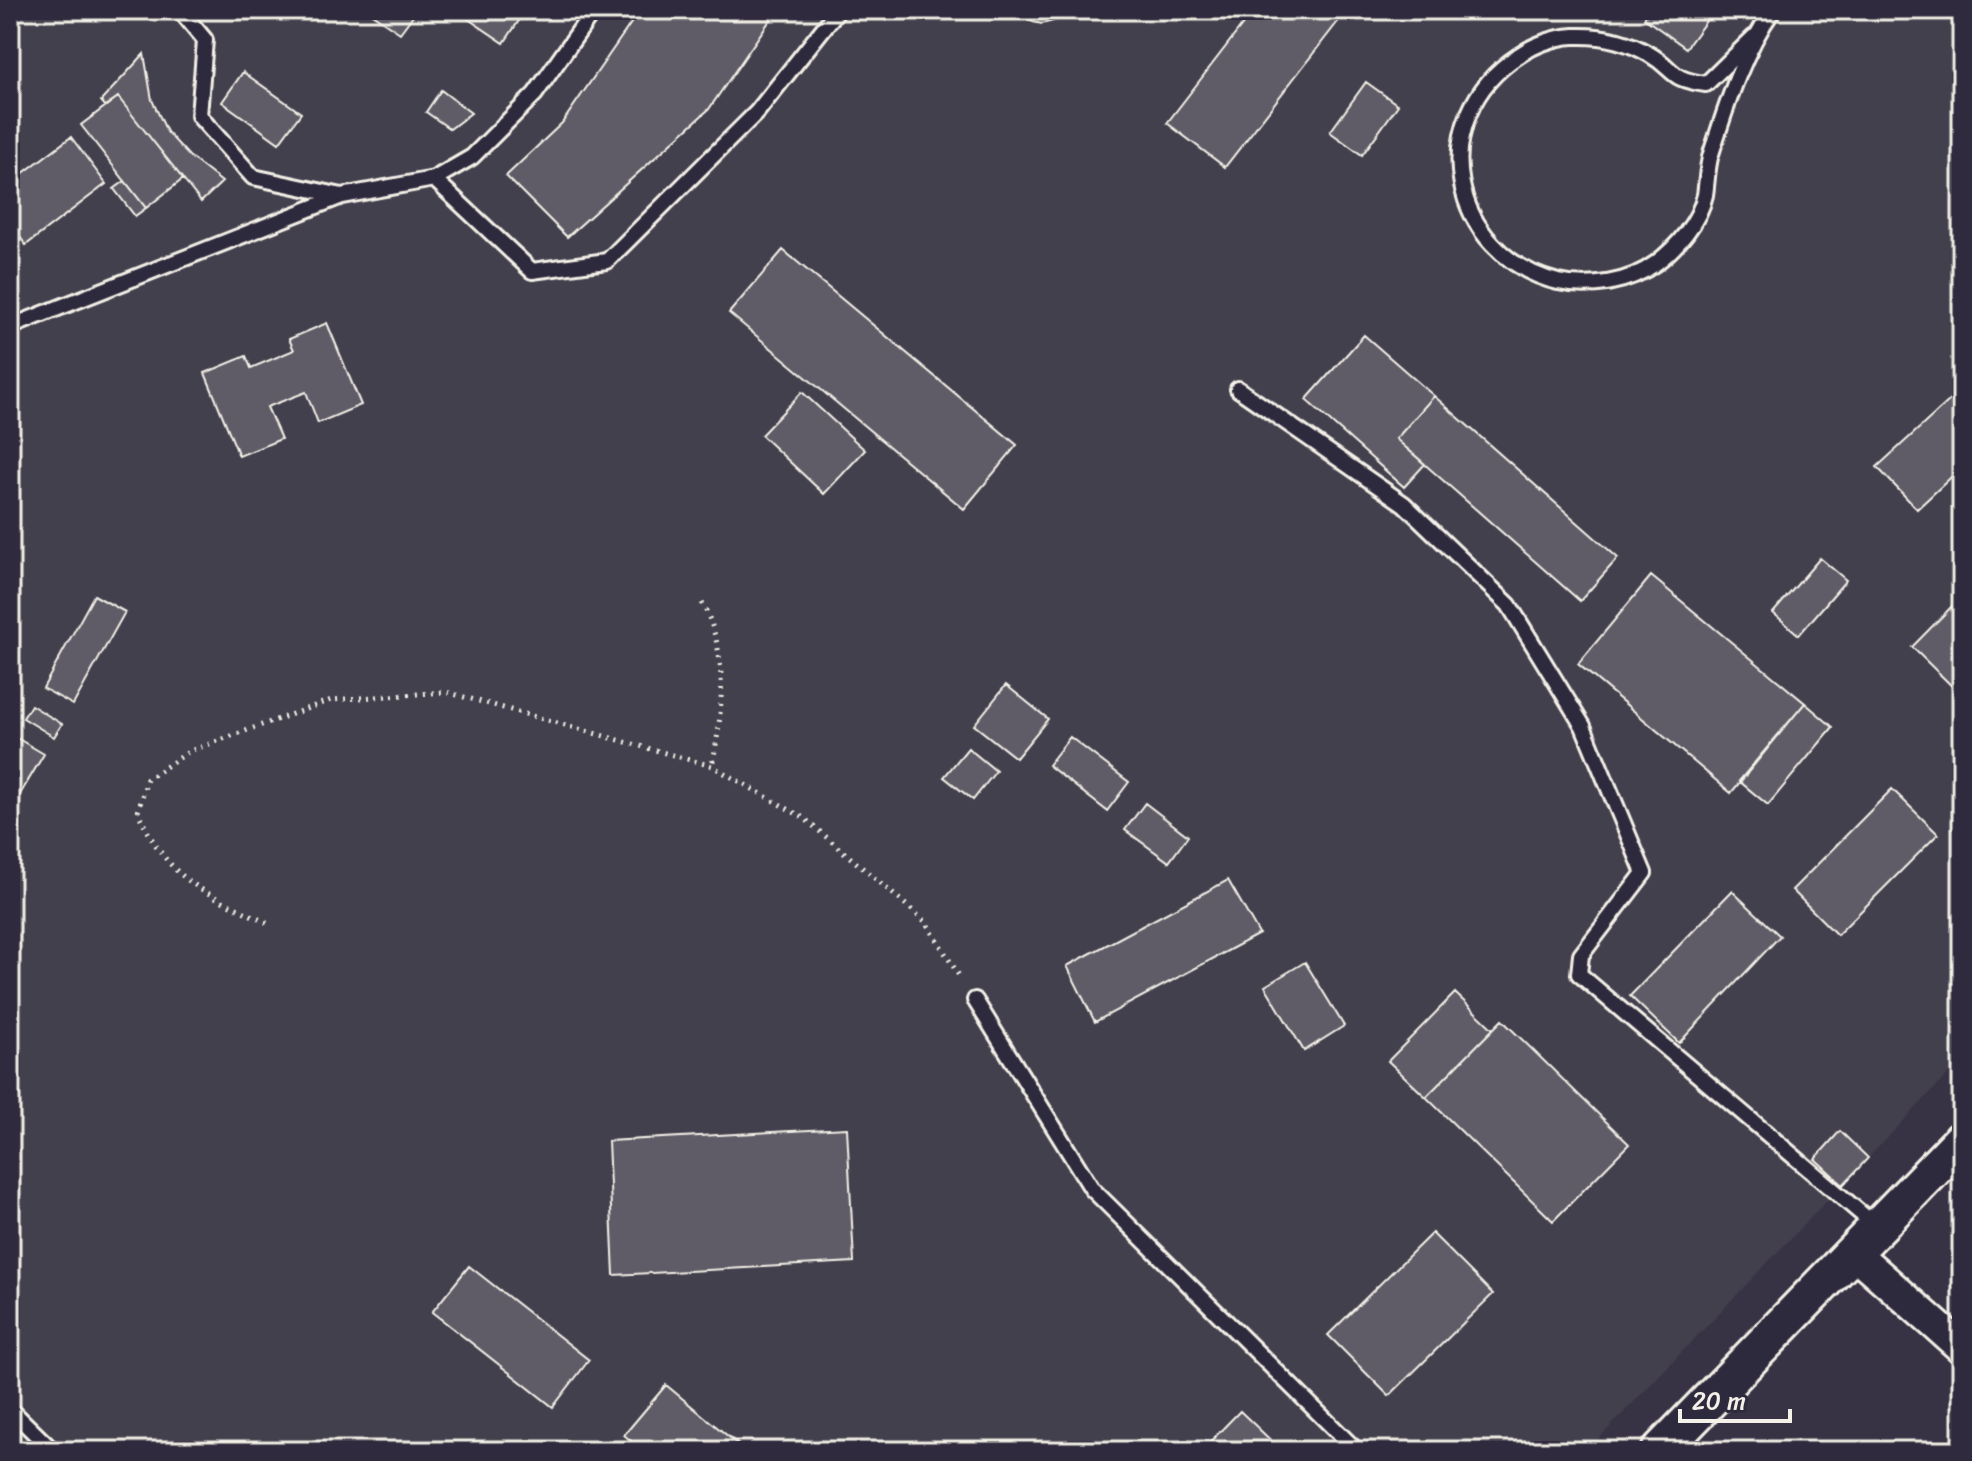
<svg xmlns="http://www.w3.org/2000/svg" width="1972" height="1461" viewBox="0 0 1972 1461" font-family="Sriracha,sans-serif">
	<style>
		.built { fill: #433f4e }
		.building { fill: #5f5c67; stroke: #f4f1e8; stroke-width: 2 }
		.lines { fill: none; stroke-linecap: round; stroke-linejoin: round }
		.service-casing { stroke: #f4f1e8; stroke-width: 20 }
		.minor-casing { stroke: #f4f1e8; stroke-width: 36 }
		.tertiary-casing { stroke: #f4f1e8; stroke-width: 42 }
		.path { stroke: #f4f1e8; stroke-width: 5; stroke-dasharray: 2 6; stroke-linecap: butt }
		.service { stroke: #2f2a3d; stroke-width: 14 }
		.minor { stroke: #2f2a3d; stroke-width: 30 }
		.tertiary { stroke: #2f2a3d; stroke-width: 36 }
	</style>
	<rect width="100%" height="100%" fill="#373244"/>
	<filter id="ink" filterUnits="userSpaceOnUse"><feTurbulence type="fractalNoise" baseFrequency=".0125" numOctaves="2"/><feDisplacementMap in="SourceGraphic" scale="16" xChannelSelector="R" yChannelSelector="G"/><feConvolveMatrix kernelMatrix="1 2 1 2 8 2 1 2 1" color-interpolation-filters="sRGB"/></filter>
	<g filter="url(#ink)">
		<path class="built" d="M10,10H1962V1060L1587,1451H10Z"/>
		<path class="building" d="M375,10H417L400,33L372,14Z
			M455,10H526L504,43Z
			M640,10H777L709,109L567,237L506,176L562,123Z
			M1019,10H1068L1060,19L1042,24L1033,22Z
			M1254,10H1347L1225,167L1167,123Z
			M1650,10H1714L1686,48L1644,18Z
			M144,54L152,100L167,132L189,156L222,182L201,202L118,97L105,106L101,101Z
			M243,72L301,113L279,143L222,102Z
			M1366,82L1398,105L1362,155L1330,132Z
			M441,90L471,113L450,129L426,112Z
			M118,97L183,179L146,208L81,125Z
			M71,137L106,184L26,245L10,224V183Z
			M125,181L146,208L135,216L114,189Z
			M783,250L1017,445L964,509L729,313Z
			M327,323L361,405L318,423L306,392L267,407L281,439L239,456L205,373L246,356L251,368L294,350L289,339Z
			M1364,335L1434,396L1396,439L1425,464L1404,487L1306,400Z
			M1962,389V467L1917,509L1877,467Z
			M802,392L865,450L824,494L761,435Z
			M1434,396L1618,558L1580,601L1396,439Z
			M1820,558L1846,580L1799,635L1773,613Z
			M1651,576L1805,703L1731,793L1578,664Z
			M94,595L125,612L73,705L43,688Z
			M1962,596V696L1912,647Z
			M1006,685L1048,719L1016,758L974,725Z
			M1805,703L1833,727L1768,805L1739,781Z
			M31,705L62,724L54,737L23,718Z
			M15,737L44,754L10,811V745Z
			M1070,737L1129,782L1107,811L1048,765Z
			M968,748L996,771L973,800L944,777Z
			M1892,789L1938,834L1837,935L1792,890Z
			M1145,803L1188,836L1169,862L1125,830Z
			M1228,880L1259,934L1095,1022L1067,966Z
			M1732,891L1780,936L1679,1043L1630,996Z
			M1305,962L1344,1026L1304,1051L1265,986Z
			M1455,993L1493,1029L1426,1097L1388,1061Z
			M1502,1020L1629,1144L1553,1221L1426,1097Z
			M847,1128L854,1262L614,1275L608,1141Z
			M1840,1131L1868,1158L1843,1185L1815,1159Z
			M1432,1233L1493,1294L1389,1396L1328,1335Z
			M469,1266L589,1360L553,1407L432,1312Z
			M666,1385L746,1451H643L624,1435Z
			M1240,1411L1282,1451H1201Z"/>
		<g class="lines">
			<defs>
				<path id="service" d="M180,10L205,40L199,116L253,177L342,196L434,179L472,157L535,94L594,10
					M1754,37L1706,84C1667,79 1677,70 1649,54C1627,41 1600,35 1574,36C1555,37 1533,45 1518,56C1423,118 1449,255 1558,282C1590,289 1629,283 1656,263C1677,247 1699,222 1705,195C1707,182 1707,167 1711,154C1727,104 1743,52 1773,10
					M434,179L532,271L607,261L757,112L838,10
					M10,327L342,196
					M1238,389L1404,504L1509,605L1583,726L1644,873L1581,955L1579,974L1877,1227
					M975,1000L1092,1189L1357,1451
					M10,1409L53,1451"/>
				<path id="minor" d="M1853,1252L1962,1348"/>
				<path id="tertiary" d="M1660,1451L1962,1140"/>
			</defs>
			<use href="#service" class="service-casing"/>
			<use href="#minor" class="minor-casing"/>
			<use href="#tertiary" class="tertiary-casing"/>
			<path class="path" d="M702,603C729,652 723,713 712,766
				M267,923C202,890 170,883 138,812L147,779L190,751L331,700L446,692L712,766L804,818L926,922L961,979"/>
			<use href="#service" class="service"/>
			<use href="#minor" class="minor"/>
			<use href="#tertiary" class="tertiary"/>
		</g>
	</g>
	<rect width="1972" height="1461" fill="none" stroke="#2f2a3d" stroke-width="40"/>
	<rect x="20" y="20" width="1932" height="1421" fill="none" stroke="#f4f1e8" stroke-width="3" filter="url(#ink)"/>
	<path d="M1680 1409v12h110v-12" fill="none" stroke="#f4f1e8" stroke-width="4"/>
	<text x="1692" y="1409" font-size="24" fill="#f4f1e8" stroke="#2f2a3d" stroke-width="6" paint-order="stroke">20 m</text>
</svg>
